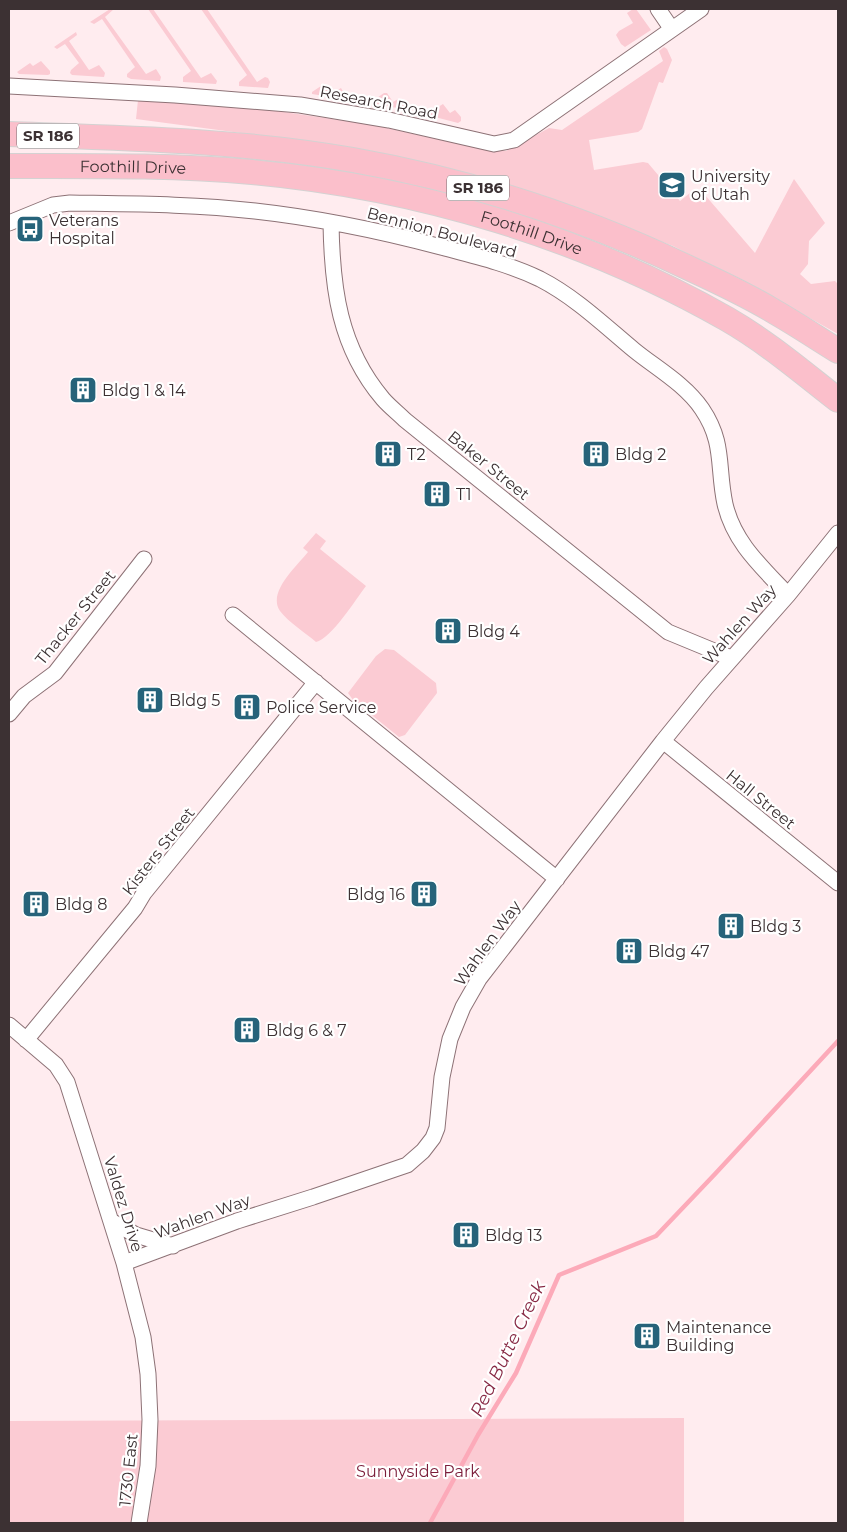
<svg xmlns="http://www.w3.org/2000/svg" width="847" height="1532" viewBox="0 0 847 1532" font-family="Montserrat,sans-serif">
	<style>
		.green { fill: #fbcbd3 }
		.lines { fill: none; stroke-linecap: round; stroke-linejoin: round }
		.stream { stroke: #fcaab9; stroke-width: 4.5 }
		.street-casing { stroke: #8d7276; stroke-width: 17 }
		.primary-casing { stroke: #d4d2d2; stroke-width: 26 }
		.street { stroke: #fff; stroke-width: 15 }
		.primary { stroke: #fbbfcb; stroke-width: 24 }
		.labels { text-anchor: middle; stroke-width: 4.5; stroke-linejoin: round; paint-order: stroke }
		.shield { fill: #fff; stroke: #766f70; stroke-width: 1 }
		.shield-label { font-size: 15px; font-weight: bold; fill: #3c3133 }
		.street-label { font-size: 16px; fill: #3c3133; stroke: #fff }
		.poi-label { font-size: 16px; fill: #3c3133; stroke: #fff; text-anchor: start }
		.park-label { font-size: 16px; fill: #7b1d3a; stroke: #fff }
		.water-label { font-size: 18px; font-style: italic; fill: #872944; stroke: #fff }
	</style>
	<rect width="100%" height="100%" fill="#ffecef"/>
	<path class="green" d="M110,9H114L105,17L146,74L156,69L161,77L160,81L131,79L127,77V74L135,67L102,19L94,24L90,22Z
		M148,9H153L201,78L211,73L217,81L216,84L183,82V77L191,71Z
		M201,9H207L257,82L265,77L268,78L270,82L268,88L239,86V82L247,75Z
		M633,9H636L651,30L625,47L621,44L616,35L619,31L633,23L627,13Z
		M76,32L77,35L69,41L89,70L99,65L105,73L104,77L72,75L70,73L71,70L79,63L65,44L57,49L54,47Z
		M664,47L667,49L672,60L663,83L659,82L642,129L638,132L589,140L594,170L643,162L648,163L680,201L690,193L695,199L699,200L705,195L755,253L794,179L825,223L809,241L808,264L800,274L811,284L835,281L838,284V334L765,293L673,246L550,199L460,171L367,150L136,119L138,100L277,111L373,125L481,149L506,151L549,128L562,130L663,61L659,51Z
		M41,61L50,71V74L48,75L19,74L17,72L30,63L33,66Z
		M324,84L331,94L341,88L346,97L343,99L312,94V92Z
		M384,93H387L393,102L398,99L404,106L403,109L375,104L374,100Z
		M443,104L450,113L455,110L461,117V121L458,123L431,116L430,112Z
		M316,533L326,541L320,549L366,586C356,599 331,639 316,642C306,633 288,622 280,611C267,592 297,566 308,552L303,548Z
		M385,649L394,650L436,683L437,693L405,735L399,737L353,700L348,693L376,656Z
		M684,1418V1523H9V1421Z"/>
	<g class="lines">
		<path class="stream" d="M430,1523L478,1435L516,1373L559,1275L656,1236L715,1174L838,1041"/>
		<defs>
			<path id="street" d="M658,9L671,28
				M9,86L175,95L300,105L389,120L494,144L514,140L701,9
				M9,223L53,205L70,203C132,204 194,204 255,211C318,218 381,231 441,247C475,256 509,264 540,279C575,297 604,325 634,350C656,368 685,384 702,409C725,443 717,467 725,504C734,543 762,567 788,595
				M331,223C332,288 339,347 383,399C390,407 398,413 405,420L668,632L731,658
				M233,615L557,879
				M9,714L24,696L55,673L144,559
				M663,741L838,883
				M9,1025L56,1065L67,1082L124,1263L143,1337L148,1374L150,1420L148,1466L139,1523
				M26,1040L135,908L144,893L316,682
				M111,1221L136,1235L173,1246
				M124,1263L237,1221L313,1197L407,1165L423,1151L433,1138L437,1128L442,1077L450,1039L463,1007L479,979L663,741L706,688L788,595L838,533"/>
			<g id="primary">
				<path d="M9,134C124,138 239,140 353,160C471,181 585,218 693,270C721,283 749,296 775,312C796,324 817,338 838,351"/>
				<path id="s1" d="M9,166C90,166 172,165 252,172C418,187 583,237 727,319C767,342 802,372 838,400"/>
			</g>
		</defs>
		<use href="#street" class="street-casing"/>
		<use href="#primary" class="primary-casing"/>
		<use href="#street" class="street"/>
		<use href="#primary" class="primary"/>
	</g>
	<defs>
		<symbol id="university-square" viewBox="-11 -11 22 22"><rect x="-9" y="-9" width="18" height="18" rx="4" fill="#26637a" stroke="#fff"/><path d="M0-5L7-2L0 1L-7-2ZM-4 1L0 2.5L4 1V4Q0 6-4 4Z" fill="#fff"/></symbol>
		<symbol id="bus-square" viewBox="-11 -11 22 22"><rect x="-9" y="-9" width="18" height="18" rx="4" fill="#26637a" stroke="#fff"/><path d="M-5-6H5V4H4V6H2V4H-2V6H-4V4H-5ZM-3.5-4V0h7V-4ZM-3.5 1.2v1.5H-2V1.2ZM2 1.2v1.5H3.5V1.2Z" fill="#fff"/></symbol>
		<symbol id="building-square" viewBox="-11 -11 22 22"><rect x="-9" y="-9" width="18" height="18" rx="4" fill="#26637a" stroke="#fff"/><path d="M-4-6H4V6H1V3H-1V6H-4ZM-2.5-4.3h1.7v1.8h-1.7ZM.8-4.3h1.7v1.8H.8ZM-2.5-1h1.7V.8h-1.7ZM.8-1h1.7V.8H.8Z" fill="#fff"/></symbol>
	</defs>
	<g fill-rule="evenodd">
		<use href="#university-square" x="656" y="169" width="32" height="32"/>
		<use href="#bus-square" x="14" y="213" width="32" height="32"/>
		<use href="#building-square" x="67" y="374" width="32" height="32"/>
		<use href="#building-square" x="372" y="438" width="32" height="32"/>
		<use href="#building-square" x="580" y="438" width="32" height="32"/>
		<use href="#building-square" x="421" y="478" width="32" height="32"/>
		<use href="#building-square" x="432" y="615" width="32" height="32"/>
		<use href="#building-square" x="134" y="684" width="32" height="32"/>
		<use href="#building-square" x="231" y="691" width="32" height="32"/>
		<use href="#building-square" x="408" y="878" width="32" height="32"/>
		<use href="#building-square" x="20" y="888" width="32" height="32"/>
		<use href="#building-square" x="715" y="910" width="32" height="32"/>
		<use href="#building-square" x="613" y="935" width="32" height="32"/>
		<use href="#building-square" x="231" y="1014" width="32" height="32"/>
		<use href="#building-square" x="450" y="1219" width="32" height="32"/>
		<use href="#building-square" x="631" y="1320" width="32" height="32"/>
	</g>
	<g class="labels">
		<g class="shield">
			<rect x="17" y="123.5" width="62" height="25" rx="4"/>
			<rect x="447" y="175.5" width="62" height="25" rx="4"/>
		</g>
		<g class="shield-label">
			<text x="48" y="141">SR 186</text>
			<text x="478" y="193">SR 186</text>
		</g>
		<g class="street-label">
			<text transform="translate(379 102) rotate(11)" y="6">Research Road</text>
			<text dy="6" stroke="none"><textPath href="#s1" startOffset="124">Foothill Drive</textPath></text>
			<text transform="translate(442 232) rotate(15)" y="6">Bennion Boulevard</text>
			<text dy="6" stroke="none"><textPath href="#s1" startOffset="530">Foothill Drive</textPath></text>
			<text transform="translate(489 465) rotate(39)" y="6">Baker Street</text>
			<text transform="translate(75 617) rotate(-51)" y="6">Thacker Street</text>
			<text transform="translate(739 624) rotate(-48)" y="6">Wahlen Way</text>
			<text transform="translate(761 799) rotate(39)" y="6">Hall Street</text>
			<text transform="translate(158 851) rotate(-52)" y="6">Kisters Street</text>
			<text transform="translate(487 943) rotate(-54)" y="6">Wahlen Way</text>
			<text transform="translate(124 1204) rotate(73)" y="6">Valdez Drive</text>
			<text transform="translate(202 1216) rotate(-20)" y="6">Wahlen Way</text>
			<text transform="translate(128 1470) rotate(-84)" y="6">1730 East</text>
		</g>
		<g class="poi-label">
			<text x="691" y="182">University<tspan x="691" dy="18">of Utah</tspan></text>
			<text x="49" y="226">Veterans<tspan x="49" dy="18">Hospital</tspan></text>
			<text x="102" y="396">Bldg 1 &amp; 14</text>
			<text x="407" y="460">T2</text>
			<text x="615" y="460">Bldg 2</text>
			<text x="456" y="500">T1</text>
			<text x="467" y="637">Bldg 4</text>
			<text x="169" y="706">Bldg 5</text>
			<text x="266" y="713">Police Service</text>
			<text x="405" y="900" text-anchor="end">Bldg 16</text>
			<text x="55" y="910">Bldg 8</text>
			<text x="750" y="932">Bldg 3</text>
			<text x="648" y="957">Bldg 47</text>
			<text x="266" y="1036">Bldg 6 &amp; 7</text>
			<text x="485" y="1241">Bldg 13</text>
			<text x="666" y="1333">Maintenance<tspan x="666" dy="18">Building</tspan></text>
		</g>
		<g class="park-label">
			<text x="418" y="1477">Sunnyside Park</text>
		</g>
		<g class="water-label">
			<text transform="translate(508 1349) rotate(-64)" y="6">Red Butte Creek</text>
		</g>
	</g>
	<rect width="847" height="1532" fill="none" stroke="#3c3133" stroke-width="20"/>
</svg>
